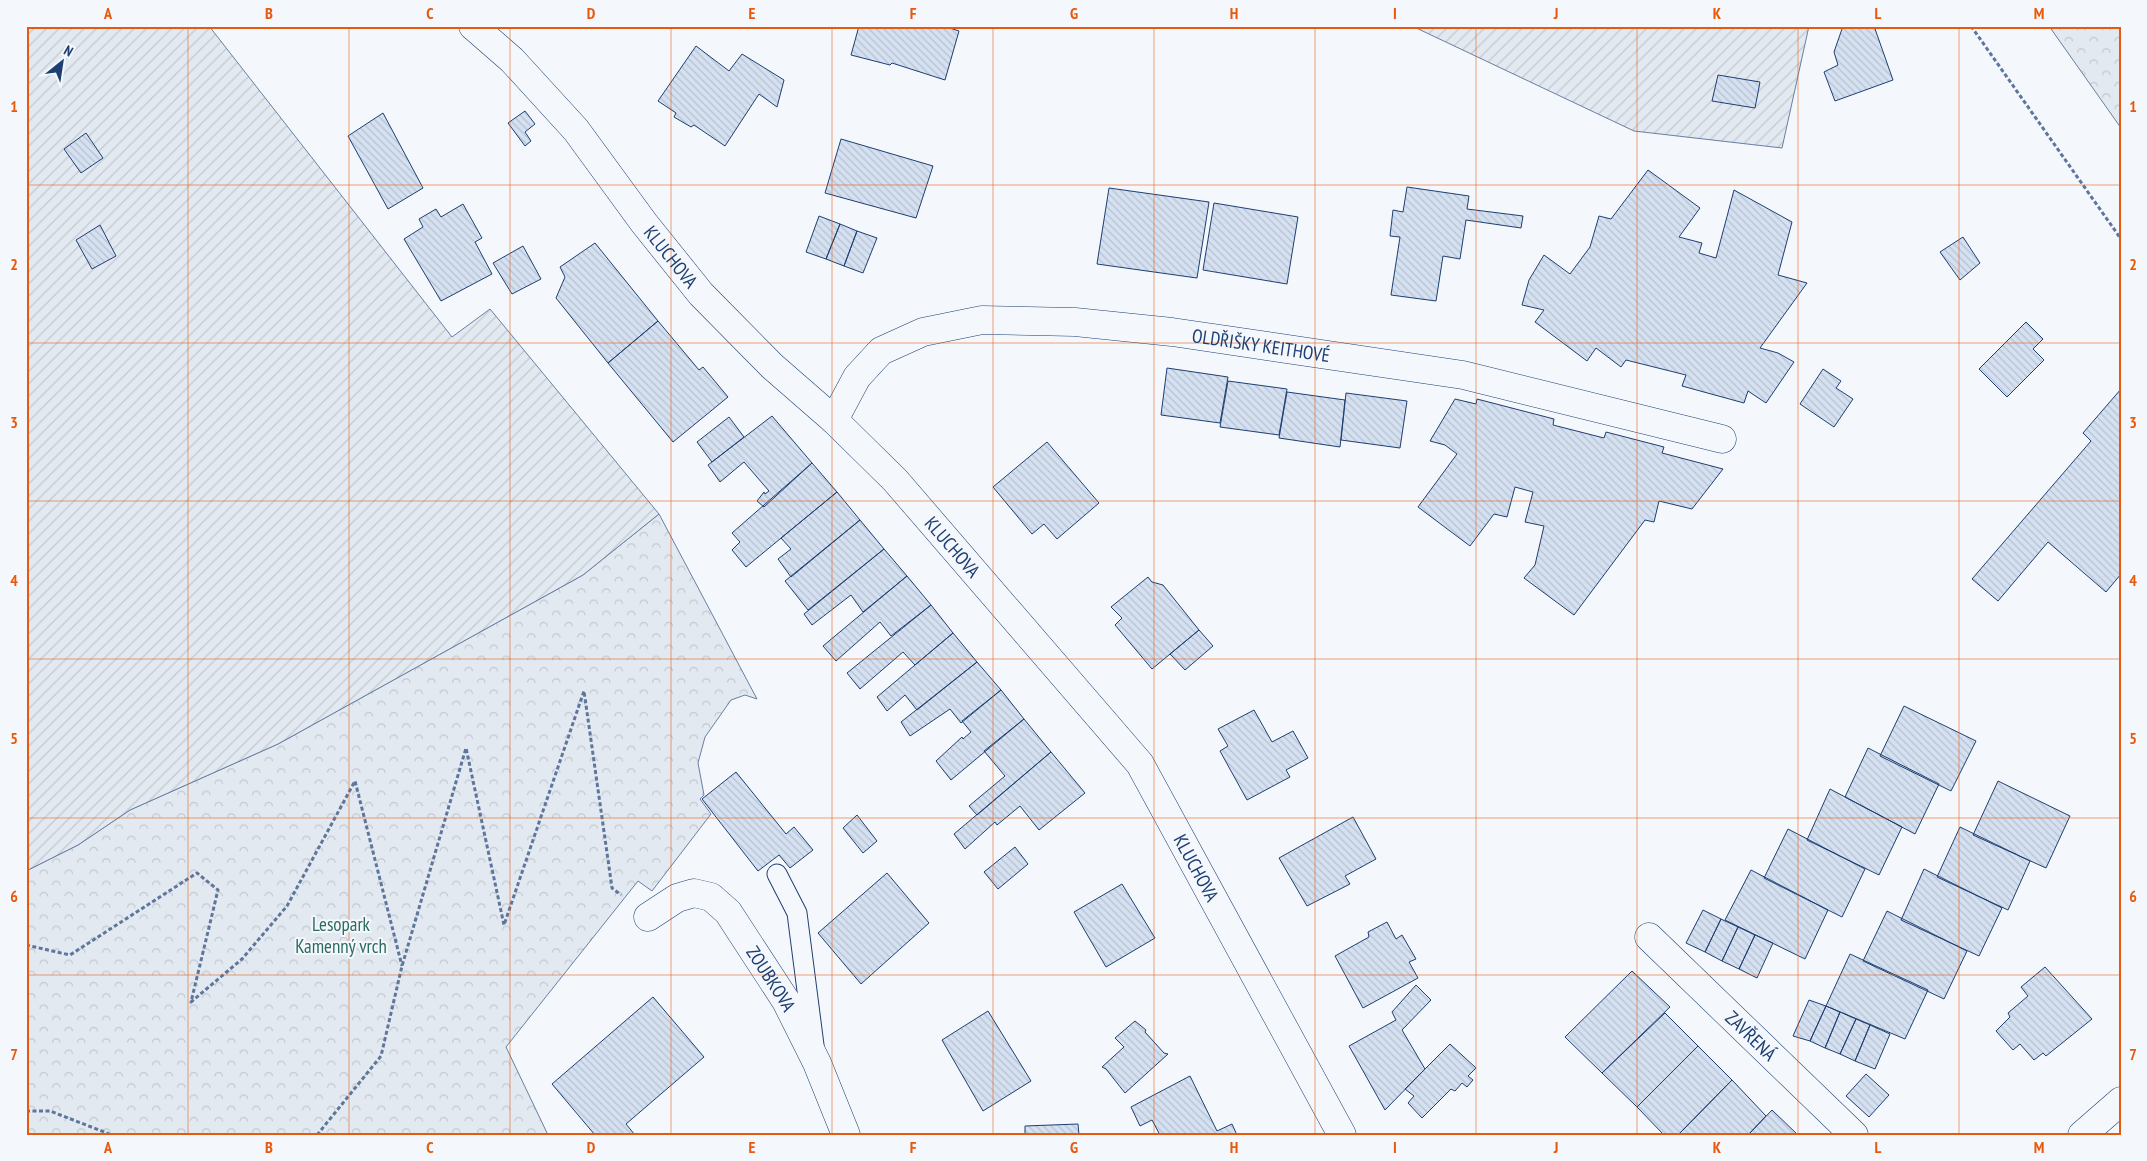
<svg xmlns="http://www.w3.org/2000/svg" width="2147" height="1161" viewBox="0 0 2147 1161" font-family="'PT Sans Narrow',sans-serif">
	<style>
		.forest { fill: url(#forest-crowns); stroke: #687fa3 }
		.garden { fill: url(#garden-furrows); stroke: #687fa3 }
		.building { fill: url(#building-back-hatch); stroke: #1d3f73 }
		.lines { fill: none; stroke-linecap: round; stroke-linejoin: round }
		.lane-casing { stroke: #1d3f73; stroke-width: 21 }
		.street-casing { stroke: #1d3f73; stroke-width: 29 }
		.path { stroke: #5e769c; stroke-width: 3; stroke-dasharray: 4 2.5; stroke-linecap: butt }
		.lane { stroke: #f4f7fb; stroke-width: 19 }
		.street { stroke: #f4f7fb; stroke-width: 28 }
		.grid { fill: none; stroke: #e8590c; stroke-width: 1; stroke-opacity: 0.55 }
		.labels { text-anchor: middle; stroke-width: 4; stroke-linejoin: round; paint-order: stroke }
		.street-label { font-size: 19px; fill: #1d3f73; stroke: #f4f7fb }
		.park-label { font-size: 19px; fill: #2c6c60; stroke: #f4f7fb }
		.neatline { fill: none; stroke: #e8590c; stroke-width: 2 }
		.grid-label { font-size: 16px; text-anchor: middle; font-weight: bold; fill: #e8590c }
	</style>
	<defs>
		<pattern id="forest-crowns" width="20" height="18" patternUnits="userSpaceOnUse" patternTransform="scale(1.25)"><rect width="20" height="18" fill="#e3e9f0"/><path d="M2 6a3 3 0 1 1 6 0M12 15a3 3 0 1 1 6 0" fill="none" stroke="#c2c9d1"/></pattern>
		<pattern id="garden-furrows" width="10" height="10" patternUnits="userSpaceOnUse" patternTransform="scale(1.25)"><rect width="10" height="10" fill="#e3e9f0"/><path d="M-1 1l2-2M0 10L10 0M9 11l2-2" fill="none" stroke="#c2c9d1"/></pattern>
		<pattern id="building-back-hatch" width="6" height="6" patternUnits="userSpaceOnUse" patternTransform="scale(1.25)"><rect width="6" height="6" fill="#d5e0f0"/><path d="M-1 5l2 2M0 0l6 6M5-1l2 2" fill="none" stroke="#b6c1d1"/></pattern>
	</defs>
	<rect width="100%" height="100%" fill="#f4f7fb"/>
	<path class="forest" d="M2049,26H2121V128Z
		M659,514L757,699L745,695L731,700L705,737L698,763L704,795L700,799L711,814L652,891L638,881L506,1047L548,1135H26V871L78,845L130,810L278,744L583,575Z"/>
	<path class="garden" d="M26,26H209L452,337L490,309L659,514L583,575L278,744L130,810L78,845L26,871Z
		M1412,26H1809L1782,148L1634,131Z"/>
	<path class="building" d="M859,26H944L959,31L945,80L892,63L890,65L851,55Z
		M1843,26H1874L1893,80L1835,101L1824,72L1838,65L1834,52Z
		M696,46L729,71L742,54L784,80L777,107L759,94L725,146L694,125L691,127L674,117L676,113L658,101Z
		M1718,75L1760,82L1755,108L1712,101Z
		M525,111L535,124L525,132L531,141L525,146L508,123Z
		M383,113L423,188L388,209L348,136Z
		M86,133L103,158L81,173L64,149Z
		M841,139L933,166L916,218L825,193Z
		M1648,170L1700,208L1679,237L1702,243L1699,253L1716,258L1734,190L1792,222L1778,275L1807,283L1760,348L1778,353L1794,362L1766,403L1748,391L1744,403L1682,386L1686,375L1626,360L1621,367L1596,348L1587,361L1535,322L1544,310L1522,305L1529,280L1544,255L1570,274L1590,247L1599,216L1611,219Z
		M1407,187L1469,196L1467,209L1523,216L1521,228L1466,220L1460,259L1443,256L1436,301L1391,295L1400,237L1390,236L1393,210L1403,212Z
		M1109,188L1209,202L1197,278L1097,264Z
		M1214,203L1298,217L1287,284L1203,270Z
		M463,204L482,238L475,242L492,274L441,301L404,239L423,227L419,219L436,209L441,217Z
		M819,216L840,224L826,259L806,252Z
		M840,224L857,231L844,266L826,259Z
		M100,225L116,256L92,269L76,240Z
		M857,231L877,238L863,273L844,266Z
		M1963,237L1980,263L1960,280L1940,252Z
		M595,243L658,321L608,363L556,298L565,277L560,267Z
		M523,246L541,279L512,294L493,263Z
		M658,321L699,370L703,367L728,397L673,442L608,363Z
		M2026,322L2043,339L2033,349L2044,360L2007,397L1979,369Z
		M1167,368L1228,377L1220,423L1161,415Z
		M1823,369L1841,381L1836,388L1853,399L1834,427L1800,404Z
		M1228,381L1287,389L1279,435L1220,427Z
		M2121,389V574L2106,592L2048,542L1998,601L1972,579L2091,441L2083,433Z
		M1287,392L1345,400L1340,447L1279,438Z
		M1346,393L1407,401L1400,448L1341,440Z
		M1455,399L1476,404L1477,399L1554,419L1553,425L1604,438L1606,432L1664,447L1662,453L1723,469L1692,509L1659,501L1654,522L1645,520L1574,615L1524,578L1535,565L1544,526L1525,522L1533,492L1515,487L1507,517L1494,514L1470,546L1418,507L1457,454L1445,445L1430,441Z
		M772,416L812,463L764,507L757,501L764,492L765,494L769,491L744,462L720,482L708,465Z
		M729,417L744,437L712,462L697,442Z
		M1047,442L1099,503L1057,539L1044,524L1032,534L993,487Z
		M812,463L837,492L746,567L732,550L740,542L732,533Z
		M837,492L860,520L791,577L778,559L791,549L781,538Z
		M860,520L884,549L808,610L785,581Z
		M884,549L907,576L863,612L851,595L812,625L804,614Z
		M907,576L931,605L891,636L880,622L836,661L823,646Z
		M1148,577L1152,582L1163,585L1199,630L1152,669L1115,625L1122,618L1111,607Z
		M931,605L953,633L915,665L903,652L860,689L847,673Z
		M1199,630L1213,646L1185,670L1170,654Z
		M953,633L977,662L917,710L905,695L887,711L877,697Z
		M977,662L1001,690L961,723L950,709L910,736L901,722Z
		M1001,690L1024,719L951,780L936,761L962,737L963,739L971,732L962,721Z
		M1904,706L1976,741L1951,791L1880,756Z
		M1254,710L1272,742L1293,731L1308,758L1286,770L1290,777L1247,800L1220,751L1228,746L1218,729Z
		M1024,719L1051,752L977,815L969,806L1005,776L984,751Z
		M1868,748L1939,784L1915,834L1845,797Z
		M1051,752L1085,793L1039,830L1020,806L997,825L995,822L965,849L954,834Z
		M736,772L786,834L794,827L813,850L790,868L779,855L758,871L702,799Z
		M1998,781L2070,816L2046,868L1973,835Z
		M1830,789L1902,827L1879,875L1807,840Z
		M857,815L877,841L863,853L843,828Z
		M1353,817L1376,859L1345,876L1350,884L1307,906L1279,858Z
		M1960,827L2030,861L2008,910L1937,877Z
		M1788,829L1865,869L1842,917L1764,878Z
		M1015,847L1028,864L998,889L984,872Z
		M1924,869L2002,908L1979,956L1901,920Z
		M1751,870L1828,910L1805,959L1725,920Z
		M887,873L929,923L861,984L818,933Z
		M1122,884L1155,938L1106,967L1074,912Z
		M1703,910L1721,919L1705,952L1686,943Z
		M1887,911L1967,951L1944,999L1863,961Z
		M1721,919L1738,927L1722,961L1705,952Z
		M1387,922L1396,939L1402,935L1416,959L1409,962L1418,978L1363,1008L1335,956L1369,937L1368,932Z
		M1738,927L1755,935L1739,969L1722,961Z
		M1755,935L1773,943L1757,978L1739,969Z
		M1850,954L1928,990L1905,1039L1826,1006Z
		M2045,967L2092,1019L2046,1056L2043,1053L2034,1060L2020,1044L2013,1050L1996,1031L2010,1017L2008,1013L2028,996L2021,987Z
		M1632,971L1670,1007L1602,1073L1565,1037Z
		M1416,985L1431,1000L1402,1030L1425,1069L1385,1110L1349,1046L1396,1020L1392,1012Z
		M653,997L704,1057L626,1124L635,1135H595L552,1084Z
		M1809,1000L1826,1006L1810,1041L1793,1036Z
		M1826,1006L1840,1012L1825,1048L1810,1041Z
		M988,1011L1031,1081L983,1111L942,1040Z
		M1840,1012L1856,1019L1840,1054L1825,1048Z
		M1665,1013L1698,1046L1637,1107L1602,1073Z
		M1856,1019L1870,1025L1855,1061L1840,1054Z
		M1135,1021L1146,1030L1145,1032L1164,1053L1168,1054L1125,1093L1106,1069L1102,1067L1124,1047L1115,1038Z
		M1870,1025L1890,1034L1875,1069L1855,1061Z
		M1450,1044L1476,1068L1468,1076L1473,1080L1467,1087L1462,1083L1455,1091L1451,1089L1422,1118L1408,1103L1414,1096L1405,1089Z
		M1698,1046L1732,1080L1678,1135H1664L1637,1107Z
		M1866,1074L1889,1095L1869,1117L1846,1096Z
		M1190,1076L1217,1131L1232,1124L1237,1135H1160L1152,1120L1140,1126L1131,1107Z
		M1732,1080L1766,1116L1748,1135H1678Z
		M1772,1110L1798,1135H1748Z
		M1078,1124L1079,1135H1025V1126Z"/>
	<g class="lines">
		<defs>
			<path id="lane" d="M777,874L797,913L814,1045"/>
			<g id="street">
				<path id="s1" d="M473,26L512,60L576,130L644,223L701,294L772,366L834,420L895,480L1140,764L1342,1135"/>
				<path id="s2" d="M834,420L857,377L881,351L923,332L982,320L1075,322L1172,332L1463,375L1722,439"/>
				<path id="s3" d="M648,917L677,898L694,893L711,897L728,912L786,1001L817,1063L846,1135"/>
				<path id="s4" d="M1649,937L1854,1135"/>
				<path d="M2082,1135L2121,1101"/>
			</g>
		</defs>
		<use href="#lane" class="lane-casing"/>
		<use href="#street" class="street-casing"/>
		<path class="path" d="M1971,26L2121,239
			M26,945L70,955L197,873L218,890L191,1002L242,959L287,906L355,781L402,966
			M26,1111H50L112,1135
			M317,1135L381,1056L402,966L466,748L504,925L584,691L612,888L621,895"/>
		<use href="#lane" class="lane"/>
		<use href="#street" class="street"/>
	</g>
	<path class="grid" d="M188,26V1135M349,26V1135M510,26V1135M671,26V1135M832,26V1135M993,26V1135M1154,26V1135M1315,26V1135M1476,26V1135M1637,26V1135M1798,26V1135M1959,26V1135M26,185H2121M26,343H2121M26,501H2121M26,659H2121M26,818H2121M26,975H2121"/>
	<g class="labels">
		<g class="street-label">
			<text dy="7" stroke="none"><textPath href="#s1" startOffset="305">KLUCHOVA</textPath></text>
			<text dy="7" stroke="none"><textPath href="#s2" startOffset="471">OLDŘIŠKY KEITHOVÉ</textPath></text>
			<text dy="7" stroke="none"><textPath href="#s1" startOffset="710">KLUCHOVA</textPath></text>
			<text dy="7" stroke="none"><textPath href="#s1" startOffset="1115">KLUCHOVA</textPath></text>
			<text dy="7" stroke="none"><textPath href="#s3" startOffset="172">ZOUBKOVA</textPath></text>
			<text dy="7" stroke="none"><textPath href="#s4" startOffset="142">ZAVŘENÁ</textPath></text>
		</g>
		<g class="park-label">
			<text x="341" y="931">Lesopark<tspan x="341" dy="22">Kamenný vrch</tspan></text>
		</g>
	</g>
	<rect width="2147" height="1161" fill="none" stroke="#f4f7fb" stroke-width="55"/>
	<g transform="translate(62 62) rotate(30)" stroke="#f4f7fb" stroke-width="4" paint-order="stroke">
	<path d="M0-4L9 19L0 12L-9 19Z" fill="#1d3f73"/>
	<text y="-8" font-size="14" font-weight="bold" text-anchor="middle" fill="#1d3f73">N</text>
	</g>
	<rect x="28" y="28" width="2092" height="1106" class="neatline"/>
	<g class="grid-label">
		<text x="108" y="19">A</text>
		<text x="269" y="19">B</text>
		<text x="430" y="19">C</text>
		<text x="591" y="19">D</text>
		<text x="752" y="19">E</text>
		<text x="913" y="19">F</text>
		<text x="1074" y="19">G</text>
		<text x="1234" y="19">H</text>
		<text x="1395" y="19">I</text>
		<text x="1556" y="19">J</text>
		<text x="1717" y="19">K</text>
		<text x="1878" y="19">L</text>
		<text x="2039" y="19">M</text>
		<text x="14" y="112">1</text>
		<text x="2133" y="112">1</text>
		<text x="14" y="270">2</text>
		<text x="2133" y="270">2</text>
		<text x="14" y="428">3</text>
		<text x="2133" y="428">3</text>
		<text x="14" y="586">4</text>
		<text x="2133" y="586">4</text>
		<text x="14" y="744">5</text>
		<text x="2133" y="744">5</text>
		<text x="14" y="902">6</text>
		<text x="2133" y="902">6</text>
		<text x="14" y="1060">7</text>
		<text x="2133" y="1060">7</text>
		<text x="108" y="1153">A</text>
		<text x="269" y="1153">B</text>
		<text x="430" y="1153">C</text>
		<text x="591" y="1153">D</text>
		<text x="752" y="1153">E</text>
		<text x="913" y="1153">F</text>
		<text x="1074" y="1153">G</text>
		<text x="1234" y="1153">H</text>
		<text x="1395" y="1153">I</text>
		<text x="1556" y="1153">J</text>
		<text x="1717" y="1153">K</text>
		<text x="1878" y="1153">L</text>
		<text x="2039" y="1153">M</text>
	</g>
</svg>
